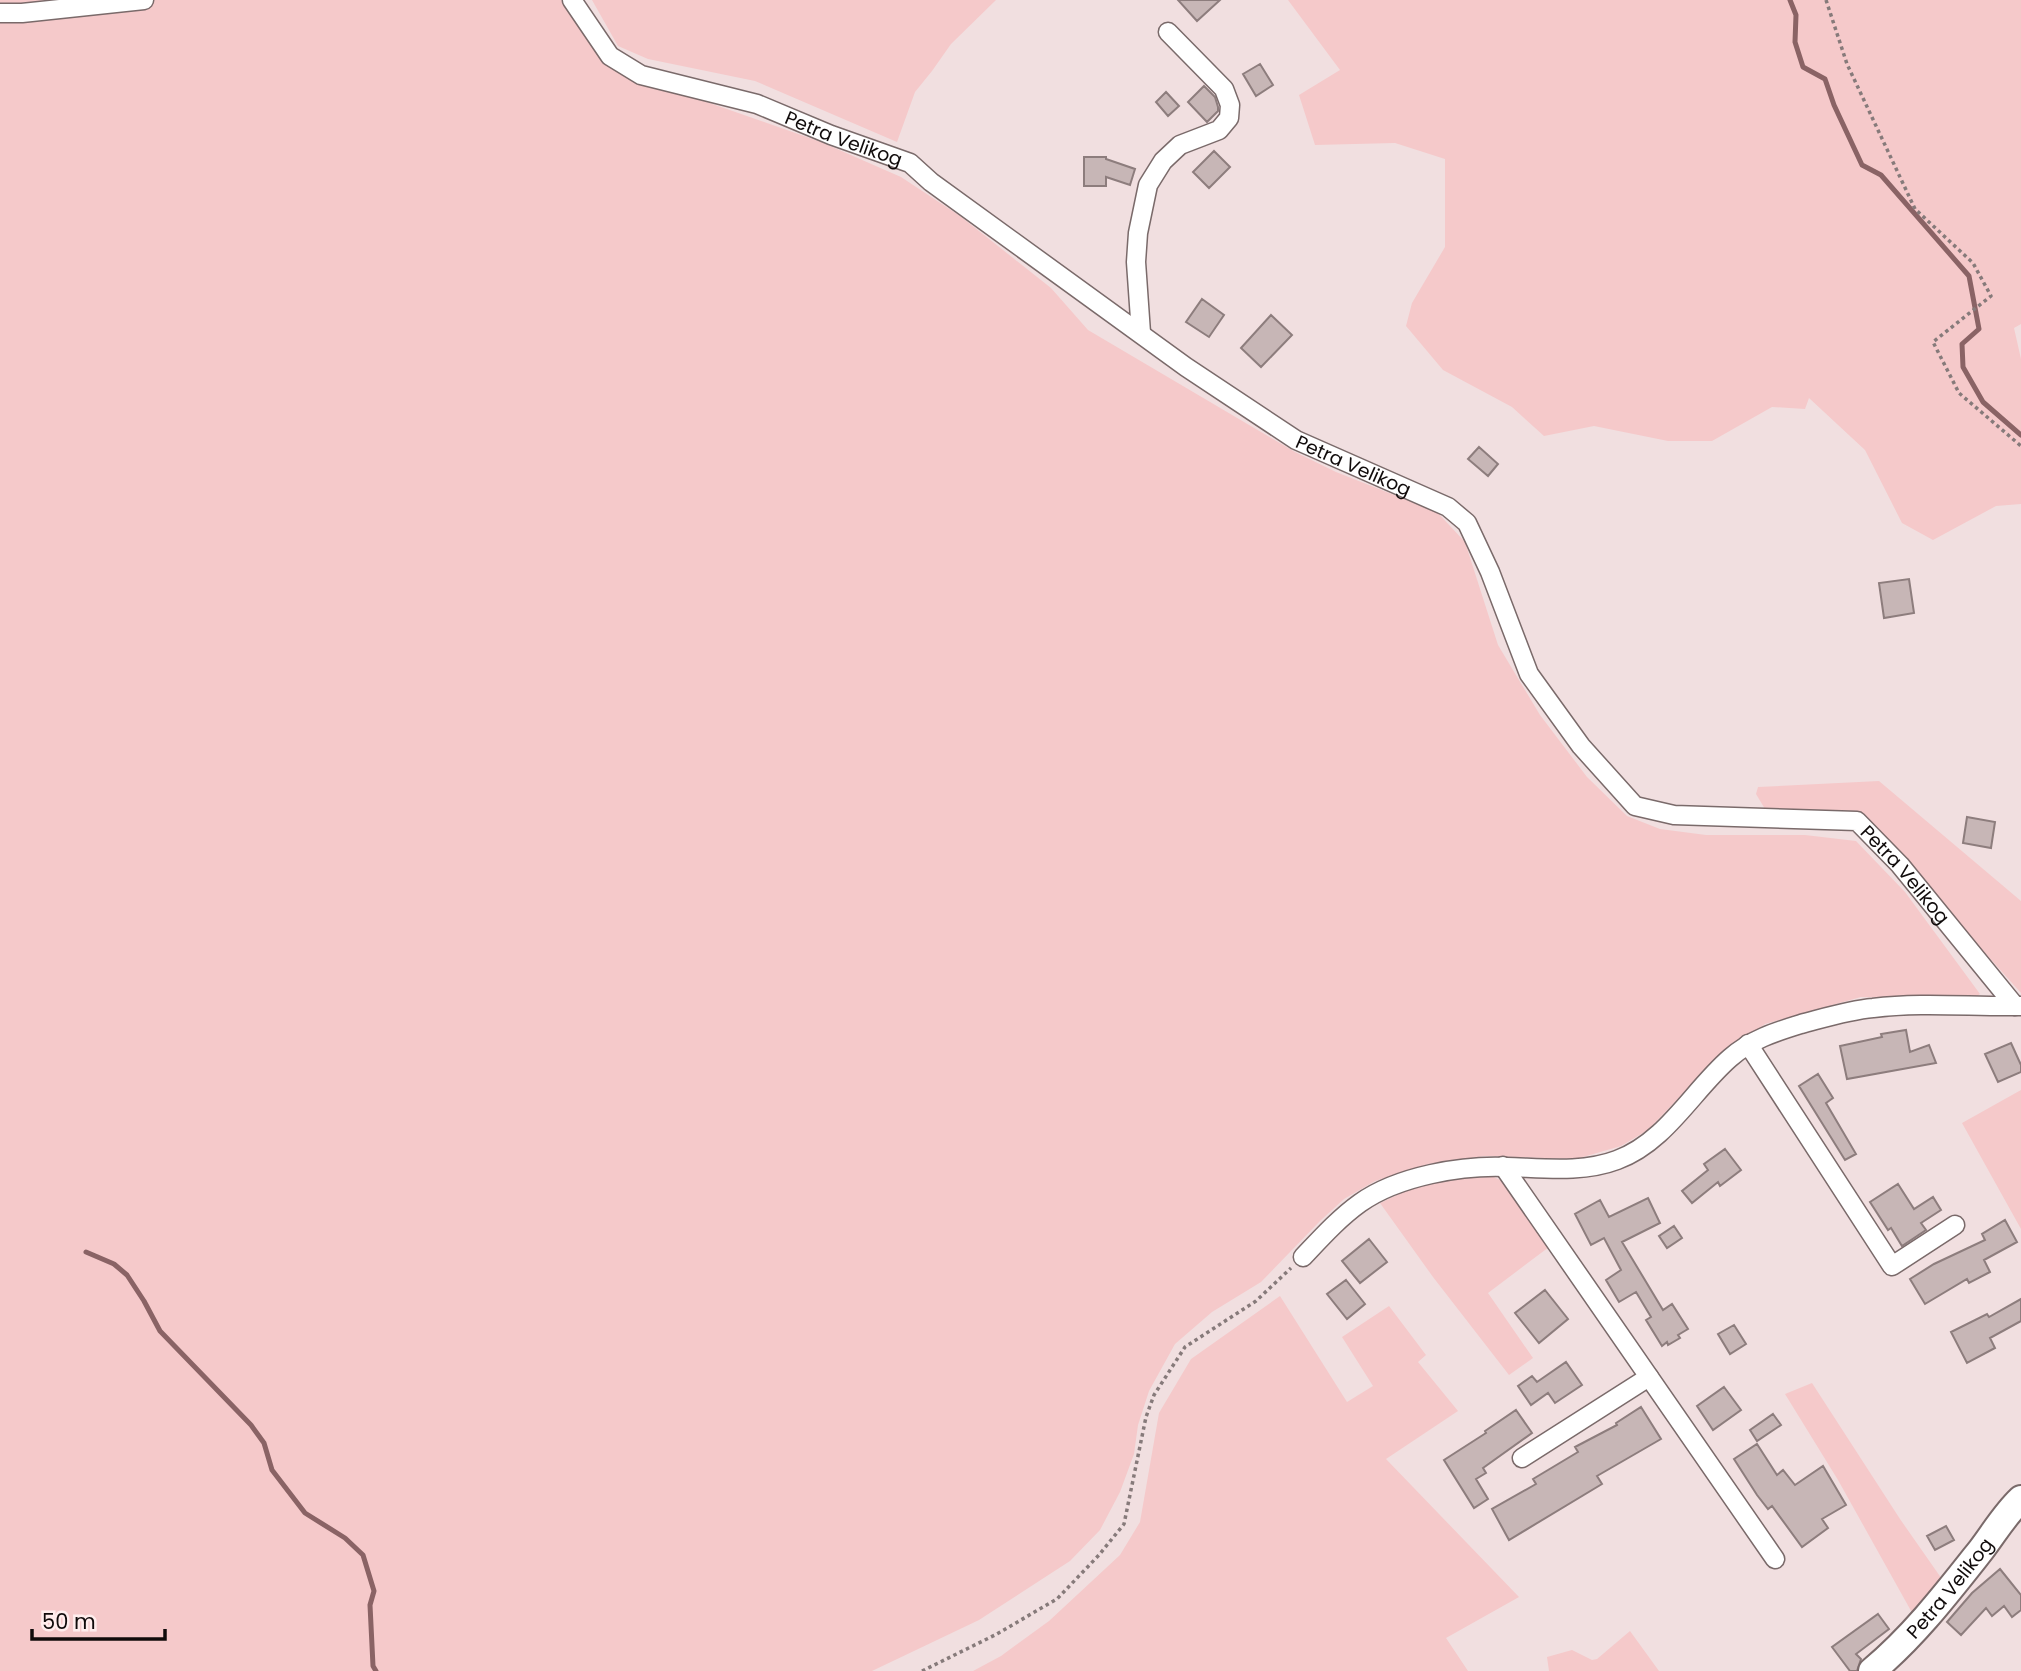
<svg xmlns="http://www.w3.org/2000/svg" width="2021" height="1671" viewBox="0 0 2021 1671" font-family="Poppins,sans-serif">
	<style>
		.green { fill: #f5c9ca }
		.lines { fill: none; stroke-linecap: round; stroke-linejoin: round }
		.stream { stroke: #8a6365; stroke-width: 5 }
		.building { fill: #c7b6b6; stroke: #8d7d7d; stroke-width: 2 }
		.street-casing { stroke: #7a6a6a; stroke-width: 21 }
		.secondary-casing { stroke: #7a6a6a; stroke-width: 30 }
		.path { stroke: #867a7a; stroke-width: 3.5; stroke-dasharray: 3.5 3.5; stroke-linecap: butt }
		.street { stroke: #fff; stroke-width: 18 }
		.secondary { stroke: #fff; stroke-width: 26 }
		.labels { text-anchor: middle; stroke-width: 5; stroke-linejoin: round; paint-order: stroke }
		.street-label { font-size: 19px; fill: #100b0b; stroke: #ffeded }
	</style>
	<rect width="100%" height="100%" fill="#f1dfe0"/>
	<path class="green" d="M0,0H561L581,28L638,78L821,142L901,177L960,216L1051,288L1088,330L1295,452L1336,472L1437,512L1465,542L1498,645L1540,715L1587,777L1627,816L1660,829L1706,835H1805L1856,841L1905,892L1980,994L1972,1000L1861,997L1765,1024L1716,1059L1648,1130L1621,1146L1576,1159L1485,1156L1428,1164L1375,1181L1344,1199L1320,1221L1261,1282L1212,1312L1175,1344L1149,1391L1138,1425L1134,1454L1120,1492L1100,1530L1070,1561L979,1620L872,1671H0Z
		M592,0H996L951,44L932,71L915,92L897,142L755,81L648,59L618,46Z
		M1288,0H2021V324L2014,328L2021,359V504L1996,506L1933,540L1902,523L1865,450L1809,398L1805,409L1772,407L1712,441H1668L1594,426L1544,436L1512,407L1443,370L1406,326L1412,303L1445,247V159L1395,143L1315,145L1299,95L1340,70Z
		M1879,781L2021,901V993L1861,815L1853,811L1765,809L1756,794L1758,787Z
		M2021,1090V1229L1962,1123Z
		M1494,1177L1504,1182L1549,1247L1488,1293L1533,1358L1509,1375L1433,1277L1380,1203L1433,1178Z
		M1280,1296L1347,1402L1373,1386L1342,1337L1389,1306L1426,1355L1418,1362L1458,1411L1386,1459L1519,1597L1446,1638L1468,1671H973L1001,1656L1049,1621L1120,1555L1140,1522L1159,1413L1191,1359Z
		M1812,1383L1900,1519L1944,1582L1915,1618L1838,1480L1785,1394Z
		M1630,1631L1659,1671H1549L1547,1657L1572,1650L1592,1660L1597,1659Z"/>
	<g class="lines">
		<path class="stream" d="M1790,0L1796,15L1795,42L1803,67L1825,79L1834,105L1862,165L1881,175L1969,276L1979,329L1962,344L1963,367L1983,402L2021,435
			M86,1252L114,1264L127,1275L144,1301L160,1331L251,1425L264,1443L272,1470L305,1513L345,1538L363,1555L374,1591L370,1605L373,1666L376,1671"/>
	</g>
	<path class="building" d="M1178,0H1220L1197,21Z
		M1260,64L1273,85L1256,96L1243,74Z
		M1204,86L1215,97L1218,107V111L1207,122L1188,102Z
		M1166,92L1179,106L1168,116L1156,102Z
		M1214,151L1230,167L1209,188L1193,172Z
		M1084,157H1106V159L1135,169L1130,185L1106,177V186H1084Z
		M1202,299L1224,315L1209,337L1186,322Z
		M1271,315L1292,335L1261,367L1241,348Z
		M1479,447L1498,464L1488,476L1468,459Z
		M1909,579L1914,613L1884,618L1879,583Z
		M1967,817L1995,822L1991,848L1963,843Z
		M1906,1030L1910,1052L1929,1045L1936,1063L1847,1079L1840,1046L1882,1037L1881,1034Z
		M2011,1043L2021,1065V1072L1998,1082L1985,1054Z
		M1818,1074L1833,1098L1826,1103L1856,1154L1845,1160L1799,1086Z
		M1725,1149L1741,1170L1720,1186L1718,1182L1692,1203L1682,1191L1708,1170L1704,1164Z
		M1898,1184L1914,1209L1933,1197L1941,1210L1921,1223L1926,1230L1902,1246L1891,1228L1888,1230L1870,1202Z
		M1648,1198L1660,1223L1622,1242L1663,1310L1672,1304L1688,1329L1678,1335L1680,1338L1668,1345L1667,1342L1662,1346L1646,1320L1651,1317L1636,1292L1619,1302L1606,1280L1621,1270L1604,1238L1591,1245L1575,1214L1600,1200L1609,1217Z
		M2005,1220L2017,1242L1984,1260L1990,1272L1969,1283L1967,1279L1925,1304L1910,1279L1934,1264L1985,1240L1982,1234Z
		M1674,1226L1682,1238L1667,1248L1659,1236Z
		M1369,1239L1387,1262L1360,1283L1342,1261Z
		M1346,1280L1365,1304L1347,1319L1327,1294Z
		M1545,1290L1568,1319L1539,1343L1515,1313Z
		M2021,1299V1321L1990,1338L1995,1348L1967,1363L1951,1332L1987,1314L1989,1317Z
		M1734,1325L1746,1344L1730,1354L1718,1334Z
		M1566,1362L1582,1385L1555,1403L1548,1393L1531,1405L1518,1386L1532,1376L1537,1382Z
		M1724,1387L1741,1410L1713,1430L1697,1406Z
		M1641,1407L1661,1439L1597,1476L1602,1484L1509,1540L1492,1509L1536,1484L1533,1479L1578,1452L1575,1447L1617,1425L1616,1423Z
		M1516,1410L1532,1433L1483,1468L1486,1473L1476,1479L1488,1499L1474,1508L1444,1460L1486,1433L1485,1431Z
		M1773,1414L1781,1425L1757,1441L1750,1430Z
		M1757,1444L1777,1475L1783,1470L1795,1485L1823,1466L1846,1505L1822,1519L1828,1528L1802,1547L1772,1506L1768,1509L1757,1495L1734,1459Z
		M1946,1526L1954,1540L1935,1550L1927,1536Z
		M2000,1569L2021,1595V1610L2012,1617L2004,1606L1992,1616L1986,1608L1961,1635L1947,1622L1972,1593Z
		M1878,1614L1889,1629L1856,1654L1861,1659L1857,1671H1850L1832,1647Z"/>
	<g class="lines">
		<defs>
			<g id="street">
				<path id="s1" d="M572,0L610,56L641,75L757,104L831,135L910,163L931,182L1186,367L1296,440L1448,507L1467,523L1490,572L1529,674L1581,746L1635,806L1674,815L1857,821L1900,865L2015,1006"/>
				<path d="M0,13H22L144,0"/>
				<path d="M1141,333L1136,262L1138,233L1148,185L1163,161L1180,145L1219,130L1229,118L1230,105L1224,89L1168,32"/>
				<path d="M1748,1044L1892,1266L1955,1225"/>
				<path d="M1503,1166L1775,1559"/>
				<path d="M1303,1257C1321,1238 1339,1218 1360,1203C1398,1176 1462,1165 1507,1167C1543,1168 1583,1173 1617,1160C1666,1142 1693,1090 1730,1058C1750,1040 1775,1032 1801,1024C1824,1018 1849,1010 1873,1008C1922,1002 1972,1007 2021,1006"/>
				<path d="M1522,1458L1649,1377"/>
			</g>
			<g id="secondary">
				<path id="s2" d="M1872,1671C1914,1636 1947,1593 1981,1550C1994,1533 2005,1514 2021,1499"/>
			</g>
		</defs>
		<use href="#street" class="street-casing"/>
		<use href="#secondary" class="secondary-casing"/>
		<path class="path" d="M1826,0L1847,64L1915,209L1973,263L1991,296L1933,342L1959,393L2021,446
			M922,1671L995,1635L1057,1599L1099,1555L1124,1524L1146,1417L1154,1395L1185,1347L1256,1301L1291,1268"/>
		<use href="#street" class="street"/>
		<use href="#secondary" class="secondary"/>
	</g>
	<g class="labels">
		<g class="street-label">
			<text dy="7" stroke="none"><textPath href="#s1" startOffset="317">Petra Velikog</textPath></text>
			<text dy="7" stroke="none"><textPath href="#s1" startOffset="926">Petra Velikog</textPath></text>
			<text dy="7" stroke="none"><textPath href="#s1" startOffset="1682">Petra Velikog</textPath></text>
			<text dy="7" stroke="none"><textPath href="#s2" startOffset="114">Petra Velikog</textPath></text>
		</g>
	</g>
	<path d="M32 1629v10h133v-10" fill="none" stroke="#100b0b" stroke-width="3.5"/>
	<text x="42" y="1629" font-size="21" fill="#100b0b" stroke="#ffeded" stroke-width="5" paint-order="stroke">50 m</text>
</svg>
